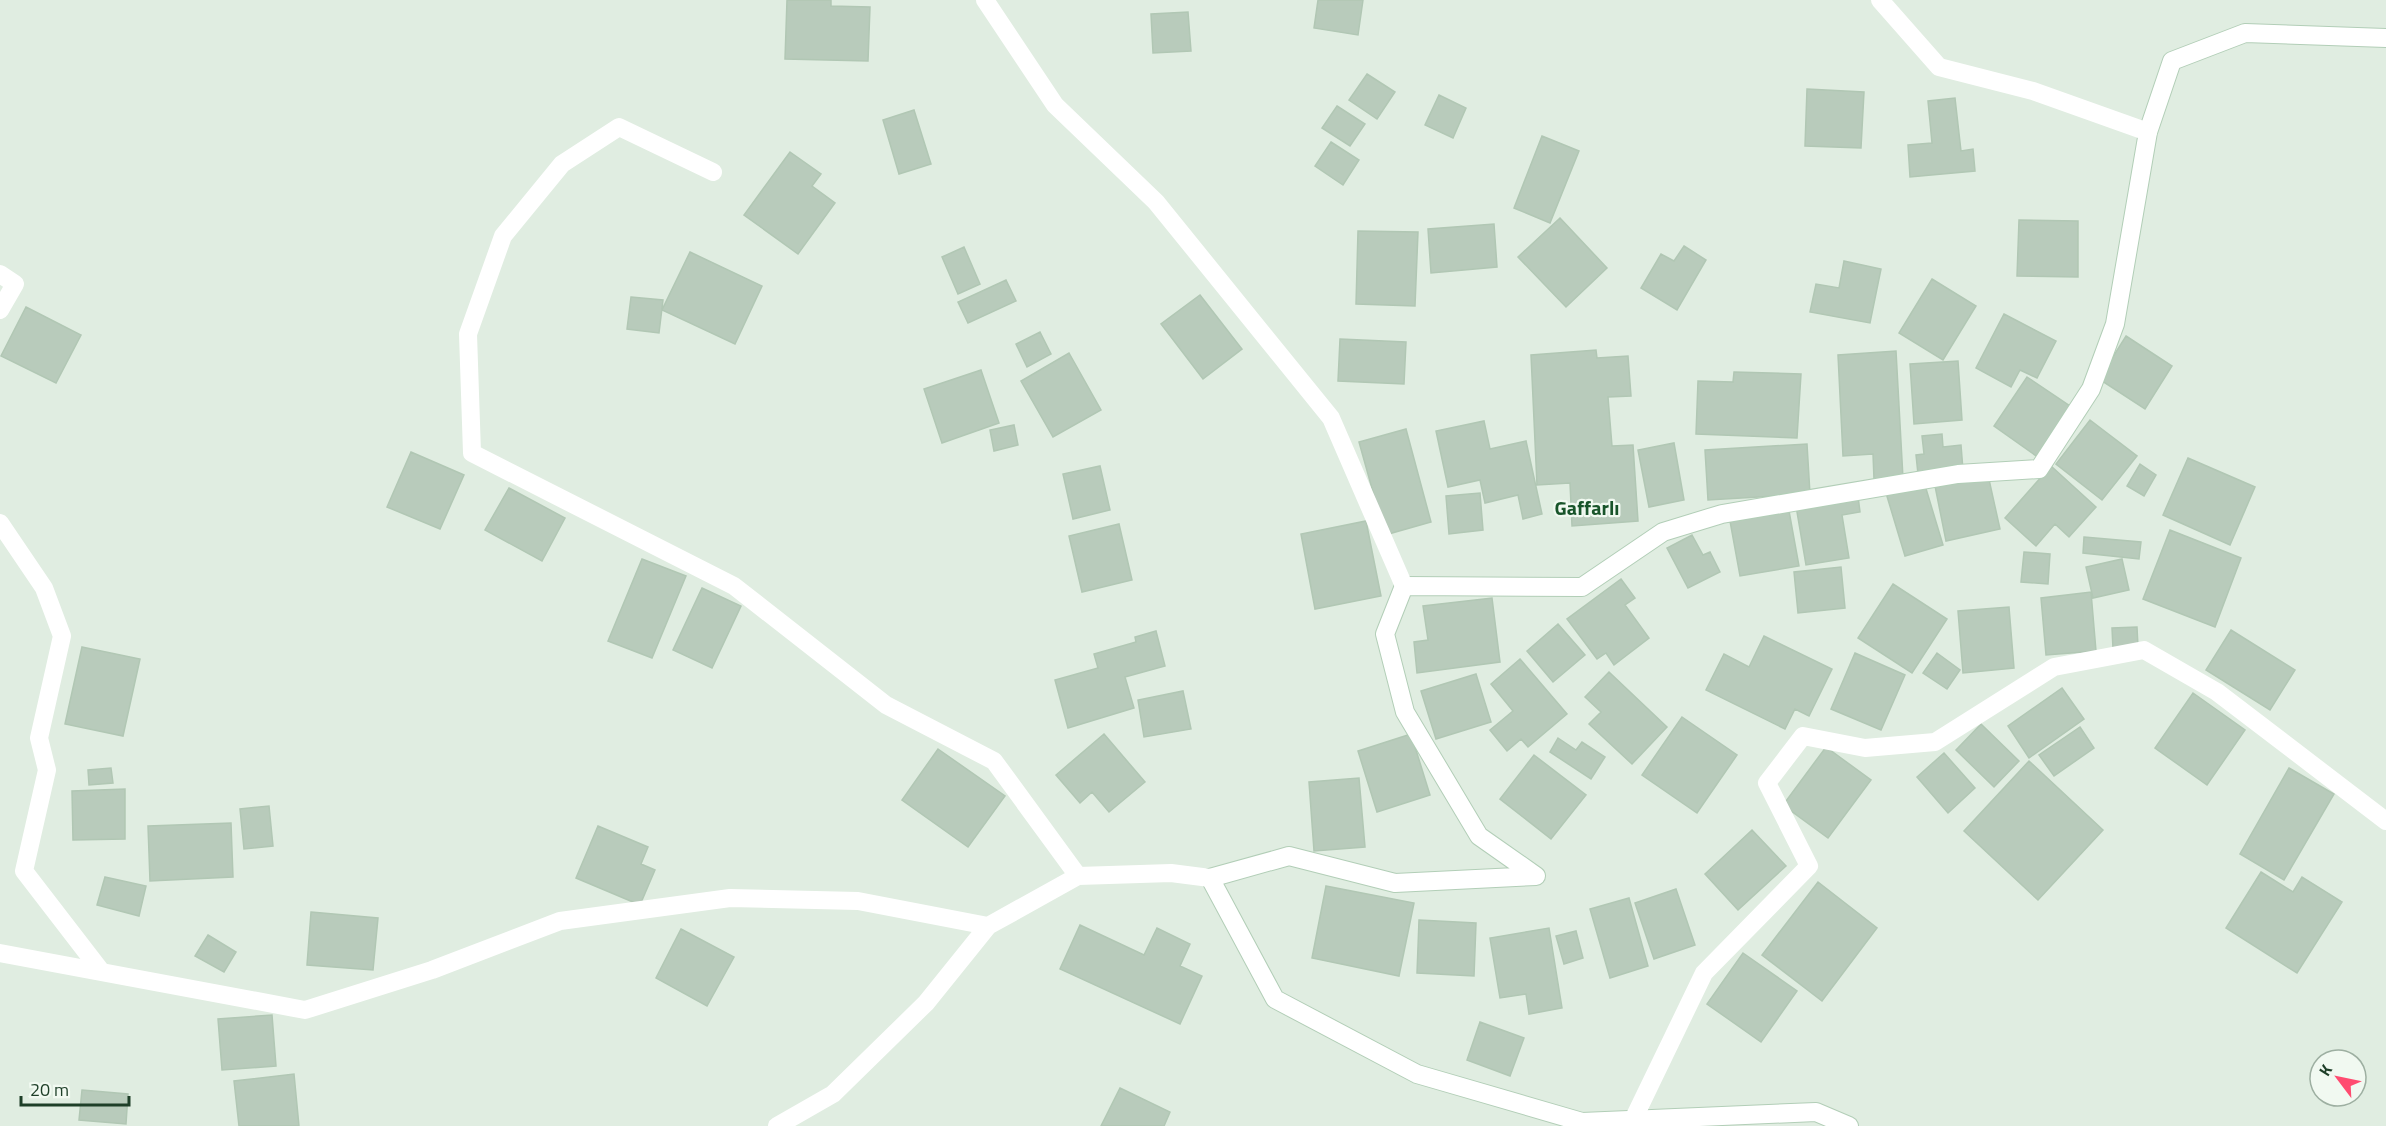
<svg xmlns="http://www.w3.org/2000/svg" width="2386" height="1126" viewBox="0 0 2386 1126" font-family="'Titillium Web',sans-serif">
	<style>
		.building { fill: #b8cbbb; stroke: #b1c7b4; stroke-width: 1.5 }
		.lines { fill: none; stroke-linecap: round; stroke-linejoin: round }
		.secondary-casing { stroke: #b2ceb7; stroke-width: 20 }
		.street { stroke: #fff; stroke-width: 18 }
		.secondary { stroke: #fff; stroke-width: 18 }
		.labels { text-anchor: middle; stroke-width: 4.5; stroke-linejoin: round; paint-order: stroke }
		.quarter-label { font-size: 20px; font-weight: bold; fill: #18542a; stroke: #f1f9f1 }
	</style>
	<rect width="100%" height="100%" fill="#e0ede1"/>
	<path class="building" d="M787,0H831V6L870,7L868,61L785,59Z
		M1318,0H1363L1358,35L1314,28Z
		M1188,12L1191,51L1153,53L1151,14Z
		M1367,74L1395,92L1377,119L1349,100Z
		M1807,89L1864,92L1861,148L1805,146Z
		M1439,95L1466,108L1453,138L1425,125Z
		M1955,98L1961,151L1973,149L1975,171L1910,177L1908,145L1932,143L1928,101Z
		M1337,106L1365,124L1350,146L1322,128Z
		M914,110L931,164L899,174L883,120Z
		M1542,136L1579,151L1550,223L1514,208Z
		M1331,142L1359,160L1343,185L1315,166Z
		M790,152L821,174L812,186L835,203L798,254L744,215Z
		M1560,218L1607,268L1566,307L1518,257Z
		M2019,220L2078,221V277L2017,276Z
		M1494,224L1497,267L1431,273L1428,229Z
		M1358,231L1418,232L1415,306L1356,304Z
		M1684,246L1706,260L1677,310L1641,288L1661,254L1674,261Z
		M964,247L980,284L958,294L942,257Z
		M690,252L762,286L735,344L662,310Z
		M1844,261L1881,269L1870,323L1810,312L1816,284L1839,288Z
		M1932,279L1976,306L1943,360L1899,333Z
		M1006,280L1016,301L968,323L958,302Z
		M1200,295L1242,349L1203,379L1161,324Z
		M631,297L663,300L659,333L627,329Z
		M26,307L81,335L56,383L1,356Z
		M2004,314L2056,341L2037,378L2020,370L2011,387L1976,368Z
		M1040,332L1051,354L1027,367L1016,344Z
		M2126,336L2172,366L2145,409L2099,379Z
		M1340,339L1406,342L1404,384L1338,381Z
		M1596,350L1597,358L1628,356L1631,396L1608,397L1612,446L1633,445L1638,521L1572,526L1570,483L1537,485L1531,355Z
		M1896,351L1903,478L1874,479L1873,454L1843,456L1838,355Z
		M1069,353L1101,410L1053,437L1021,381Z
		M1958,361L1962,420L1914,424L1910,364Z
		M981,370L999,423L942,443L924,389Z
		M1734,372L1801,374L1797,438L1696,434L1698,381L1733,382Z
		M2027,377L2073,408L2039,458L1994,426Z
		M2090,420L2137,456L2102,500L2056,464Z
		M1484,421L1490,449L1526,441L1542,514L1523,519L1518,495L1485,503L1480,480L1448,487L1436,431Z
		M1014,425L1018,445L994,451L990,430Z
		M1406,429L1431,522L1385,535L1359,442Z
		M1942,434L1943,447L1961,445L1963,470L1918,474L1916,455L1924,454L1922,436Z
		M1674,443L1684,500L1649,507L1638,450Z
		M1807,444L1810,494L1708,500L1705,450Z
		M411,452L464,475L440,529L387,507Z
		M2188,458L2255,487L2230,545L2163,515Z
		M2140,464L2156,475L2144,496L2127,486Z
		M1100,466L1110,510L1073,519L1063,474Z
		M2051,466L2096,507L2069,537L2055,524L2036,546L2005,518Z
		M1988,475L2000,529L1946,541L1935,486Z
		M1924,482L1943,545L1905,556L1886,493Z
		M509,488L565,518L542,561L485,530Z
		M1480,493L1483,530L1449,534L1446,496Z
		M1858,496L1860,512L1842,515L1849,558L1806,565L1796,506Z
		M1789,511L1799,566L1740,576L1730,521Z
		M1366,521L1381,596L1315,609L1301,534Z
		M1119,524L1132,580L1082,592L1069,536Z
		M2170,530L2241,558L2215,627L2143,599Z
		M1692,535L1703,555L1710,552L1720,572L1688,588L1667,548Z
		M2084,537L2141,542L2139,559L2083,553Z
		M2024,552L2050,554L2048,584L2021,582Z
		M642,559L686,576L652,658L608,641Z
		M2122,559L2129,590L2093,598L2086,567Z
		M1841,567L1845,608L1798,613L1794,572Z
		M1621,579L1635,598L1625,605L1649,638L1614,665L1606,653L1597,659L1567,619Z
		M1893,584L1947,619L1912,673L1858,638Z
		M702,588L741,606L712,668L673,650Z
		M2091,592L2096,651L2046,655L2041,598Z
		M1492,598L1500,662L1417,673L1414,642L1428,640L1423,606Z
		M2009,607L2014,668L1963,673L1958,611Z
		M1558,624L1585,655L1553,682L1527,651Z
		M2137,627L2138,647L2113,649L2112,628Z
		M2231,630L2295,670L2270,710L2206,670Z
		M1156,631L1165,666L1125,677L1134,708L1068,728L1055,680L1098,668L1094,654L1136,642L1135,637Z
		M1764,636L1832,669L1809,716L1795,709L1785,729L1706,690L1724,654L1749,667Z
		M82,647L140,659L123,736L65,724Z
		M1855,653L1905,675L1881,730L1831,709Z
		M1937,653L1960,670L1947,689L1923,673Z
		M1520,659L1567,714L1528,747L1521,739L1507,751L1490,730L1513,711L1491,684Z
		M1609,672L1667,727L1632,764L1589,724L1601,712L1585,697Z
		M1476,674L1491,722L1436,739L1421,691Z
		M2062,688L2084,719L2029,758L2008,726Z
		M1183,691L1191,729L1144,737L1138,700Z
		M2193,693L2245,730L2207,785L2155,748Z
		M1682,717L1737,755L1697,813L1642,775Z
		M1981,724L2019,761L1994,787L1956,750Z
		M2080,727L2094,748L2054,776L2039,755Z
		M1104,734L1145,782L1109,812L1092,792L1080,803L1056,775Z
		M1411,734L1430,795L1377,812L1358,751Z
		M1558,738L1576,750L1582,742L1605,757L1591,779L1550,752Z
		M1826,747L1871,780L1828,838L1783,805Z
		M938,749L1005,796L968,847L902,800Z
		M1944,753L1975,788L1948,813L1917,777Z
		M1534,755L1586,795L1551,839L1500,799Z
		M2029,761L2103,830L2038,900L1964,831Z
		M111,768L113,783L89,785L88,770Z
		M2289,768L2334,794L2284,880L2240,854Z
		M1359,778L1365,847L1314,851L1309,782Z
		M125,789V839L73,840L72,791Z
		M269,806L273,846L244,849L240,809Z
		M231,823L233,877L150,881L148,826Z
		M598,826L648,847L641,864L655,870L640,905L576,878Z
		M1752,830L1786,866L1738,910L1705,874Z
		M2261,872L2293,892L2302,877L2342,902L2297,973L2226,928Z
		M105,877L146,886L139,916L97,905Z
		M1818,882L1877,928L1822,1001L1762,955Z
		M1326,886L1414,903L1399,976L1312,958Z
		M1676,889L1695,945L1654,959L1635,903Z
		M1629,898L1648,966L1610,978L1590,909Z
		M311,912L378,918L373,970L307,965Z
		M1419,920L1476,923L1474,976L1417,973Z
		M1080,925L1144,955L1157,928L1190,944L1180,966L1202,976L1180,1024L1060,969Z
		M1549,928L1562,1008L1529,1014L1526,994L1500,998L1490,938Z
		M681,929L734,957L707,1006L656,978Z
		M1576,931L1583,958L1564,964L1556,936Z
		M208,935L236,952L224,972L195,956Z
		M1743,953L1797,991L1761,1042L1707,1004Z
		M272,1015L276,1066L222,1070L218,1019Z
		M1480,1022L1524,1038L1510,1076L1467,1060Z
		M294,1074L299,1126H239L234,1081Z
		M1120,1088L1170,1112L1164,1126H1101Z
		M82,1090L128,1094L126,1124L79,1120Z"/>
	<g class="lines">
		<defs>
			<path id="secondary" d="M1849,1126L1816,1112L1582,1122L1417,1074L1275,999L1210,878L1289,856L1395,883L1536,876L1479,836L1405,712L1385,634L1404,586L1582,587L1663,532L1722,514L1958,474L2039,469L2091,389L2115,324L2148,132L2172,61L2245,33L2386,38"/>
		</defs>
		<use href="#secondary" class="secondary-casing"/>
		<path class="street" d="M985,0L1055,105L1156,202L1331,418L1404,586
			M1880,0L1939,67L2033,91L2148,132
			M713,172L619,127L562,164L503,236L468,334L472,453L734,586L886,705L994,761L1078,876
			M0,274L15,284L0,310
			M0,523L44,588L62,636L39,738L47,770L24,871L101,971
			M0,953L305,1010L432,970L560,921L730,898L858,901L988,926L1078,876L1171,873L1210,878
			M777,1126L833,1094L926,1003L988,926
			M1636,1126L1633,1120L1704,973L1809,866L1767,783L1803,736L1865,748L1935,742L2054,667L2144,650L2217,692L2386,821"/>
		<use href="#secondary" class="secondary"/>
	</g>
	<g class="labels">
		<g class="quarter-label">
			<text x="1587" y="515">Gaffarlı</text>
		</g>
	</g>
	<g transform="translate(2338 1078) rotate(302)"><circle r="28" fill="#f1f9f1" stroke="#9dafa1" stroke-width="1.5"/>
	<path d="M0-4.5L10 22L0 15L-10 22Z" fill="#ff4b70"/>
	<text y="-9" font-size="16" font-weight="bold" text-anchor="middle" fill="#1e3f28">K</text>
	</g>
	<path d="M21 1096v9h108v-9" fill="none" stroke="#1e3f28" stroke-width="3"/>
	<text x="30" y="1096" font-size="18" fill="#1e3f28" stroke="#f1f9f1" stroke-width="4.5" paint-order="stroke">20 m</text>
</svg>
